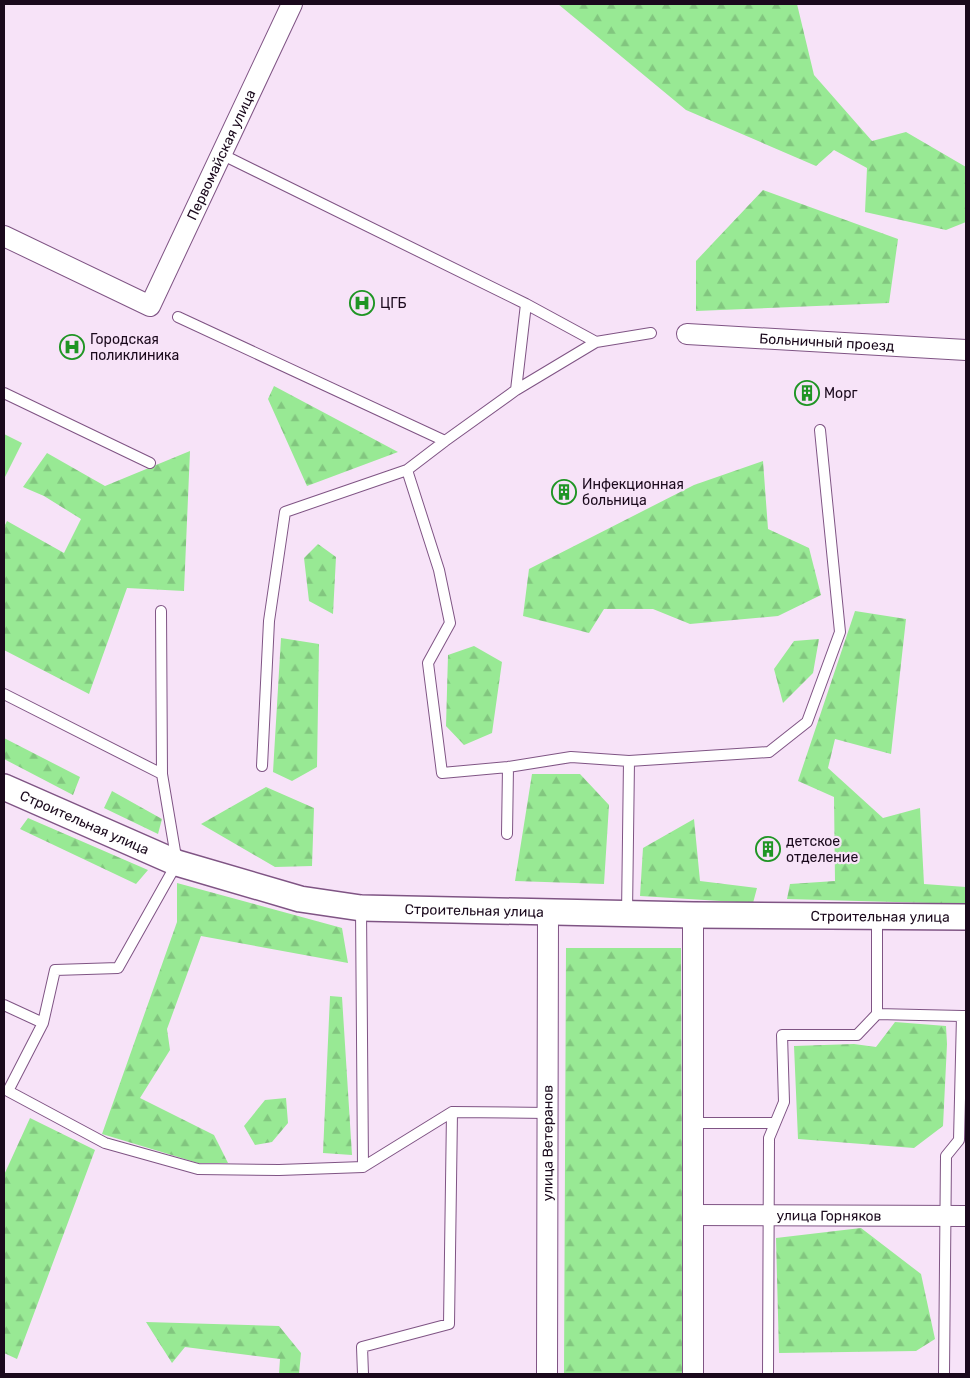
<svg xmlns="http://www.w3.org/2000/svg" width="970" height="1378" viewBox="0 0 970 1378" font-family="Rubik,sans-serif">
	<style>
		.green { fill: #98e994 }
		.forest { fill: url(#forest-firs) }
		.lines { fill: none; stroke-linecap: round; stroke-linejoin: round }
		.service-casing { stroke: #7f5484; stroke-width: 12 }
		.minor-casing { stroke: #7f5484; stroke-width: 22 }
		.tertiary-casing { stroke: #7f5484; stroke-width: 28 }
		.service { stroke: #fff; stroke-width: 10 }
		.minor { stroke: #fff; stroke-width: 20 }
		.tertiary { stroke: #fff; stroke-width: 25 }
		.labels { text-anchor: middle; stroke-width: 4.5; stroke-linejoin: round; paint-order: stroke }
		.street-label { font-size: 14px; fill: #1a091c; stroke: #f7e3f8 }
		.poi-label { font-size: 14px; fill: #1a091c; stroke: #f7e3f8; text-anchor: start }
	</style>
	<defs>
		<pattern id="forest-firs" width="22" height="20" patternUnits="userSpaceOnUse" patternTransform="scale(1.25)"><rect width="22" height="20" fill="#98e994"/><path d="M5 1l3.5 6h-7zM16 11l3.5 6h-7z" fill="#82c67f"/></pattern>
	</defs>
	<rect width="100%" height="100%" fill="#f7e3f8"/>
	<path class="green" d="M4,434L22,443L4,479Z"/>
	<path class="forest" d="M558,4H797L814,75L872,141L906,132L966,167V222L946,230L865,212L867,168L834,150L816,166L686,110Z
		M763,190L898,239L889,303L696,311V261Z
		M274,386L398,452L307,486L268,399Z
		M190,451L184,591L127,588L89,694L4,650V527L7,521L64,553L81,519L44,496L23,487L47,453L105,486Z
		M763,461L768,529L809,548L821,595L778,616L690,624L653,609H604L589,633L523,616L529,569L694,485Z
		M318,544L336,557L333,614L309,601L304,558Z
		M855,611L906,619L891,754L835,739L828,768L883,818L920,808L924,884L966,887V904L787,899L790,884L835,881L834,797L798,781Z
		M281,638L319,644L317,767L292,781L273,772Z
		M819,639L813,673L783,703L774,669L794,641Z
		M474,646L502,662L492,733L464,745L446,726L448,655Z
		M4,738L80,777L73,795L4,759Z
		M532,774H580L609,805L604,884L515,881Z
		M266,787L314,808L312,866L275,867L201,824Z
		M112,791L162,819L158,834L104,808Z
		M28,818L148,870L136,884L20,829Z
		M694,819L700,881L757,888L753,903L640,896L643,848Z
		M177,883L342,928L348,963L201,936L167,1029L170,1050L140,1098L214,1135L228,1163H198L102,1134L177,922Z
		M566,948H681L683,1374H564Z
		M330,996L342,997L352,1155L323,1153Z
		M895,1022L946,1026L947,1044L943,1126L914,1148L798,1139L794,1046L854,1044L876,1047Z
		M286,1098L288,1123L272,1142L255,1145L244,1126L265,1100Z
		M30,1118L95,1150L17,1359L4,1353V1175Z
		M861,1228L921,1274L935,1339L916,1351L779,1353L776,1238Z
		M146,1322L279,1326L301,1353L299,1374H279L280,1359L185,1347L172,1363Z"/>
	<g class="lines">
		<defs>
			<path id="service" d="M221,154L526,304
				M178,317L445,441L516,390L596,342L526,304L516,390
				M596,342L651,333
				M4,393L150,463
				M445,441L407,470L439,570L450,623L428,663L442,773L508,767L571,757L629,761
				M161,611L162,774L177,863L118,968L55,970L43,1023L8,1091L105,1143L198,1169L279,1170L363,1167
				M4,694L162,774
				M262,766L269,621L285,512L407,470
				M507,834L508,767
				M361,908L363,1167L452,1112L449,1324L362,1347L363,1374
				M627,914L629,761L769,752L807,722L840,632L820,430
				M4,1005L43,1023
				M877,1014V916
				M452,1112L548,1113
				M693,1123H775
				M768,1374L769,1138L784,1102L782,1035H857L877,1014L962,1016
				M944,1374L946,1156L959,1140L962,1016H966"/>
			<g id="minor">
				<path id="s1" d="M4,236L150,306L292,4"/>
				<path id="s2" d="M687,334L966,350"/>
				<path d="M693,915V1374"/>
				<path id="s3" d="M693,1215L966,1216"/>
				<path id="s4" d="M547,1374L548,912"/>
			</g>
			<g id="tertiary">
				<path id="s5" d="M4,787L177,863L300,899L361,908L693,915L966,917"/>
			</g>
		</defs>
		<use href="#service" class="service-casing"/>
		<use href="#minor" class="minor-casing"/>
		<use href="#tertiary" class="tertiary-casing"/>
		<use href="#service" class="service"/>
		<use href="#minor" class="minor"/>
		<use href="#tertiary" class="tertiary"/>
	</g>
	<defs>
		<symbol id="hospital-ring" viewBox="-11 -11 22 22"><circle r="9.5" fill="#f7e3f8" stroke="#1f9524" stroke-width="1.5"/><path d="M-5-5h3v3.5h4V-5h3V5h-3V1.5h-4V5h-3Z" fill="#1f9524"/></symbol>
		<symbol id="building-ring" viewBox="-11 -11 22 22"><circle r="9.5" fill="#f7e3f8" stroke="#1f9524" stroke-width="1.5"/><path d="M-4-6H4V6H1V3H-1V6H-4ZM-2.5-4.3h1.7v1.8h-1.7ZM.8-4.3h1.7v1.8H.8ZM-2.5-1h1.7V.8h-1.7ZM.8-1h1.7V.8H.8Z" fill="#1f9524"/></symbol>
	</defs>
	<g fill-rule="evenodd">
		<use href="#hospital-ring" x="348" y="289" width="28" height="28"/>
		<use href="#hospital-ring" x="58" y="333" width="28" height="28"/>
		<use href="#building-ring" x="793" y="379" width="28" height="28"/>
		<use href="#building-ring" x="550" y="478" width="28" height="28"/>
		<use href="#building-ring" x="754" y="835" width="28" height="28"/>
	</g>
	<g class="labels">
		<g class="street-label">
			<text dy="5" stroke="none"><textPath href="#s1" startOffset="329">Первомайская улица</textPath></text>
			<text dy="5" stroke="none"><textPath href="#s2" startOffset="140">Больничный проезд</textPath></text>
			<text dy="5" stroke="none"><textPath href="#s5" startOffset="88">Строительная улица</textPath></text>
			<text dy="5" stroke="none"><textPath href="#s5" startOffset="492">Строительная улица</textPath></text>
			<text dy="5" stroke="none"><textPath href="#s5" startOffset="898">Строительная улица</textPath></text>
			<text dy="5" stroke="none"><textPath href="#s4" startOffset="231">улица Ветеранов</textPath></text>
			<text dy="5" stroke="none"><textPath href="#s3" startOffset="136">улица Горняков</textPath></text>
		</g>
		<g class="poi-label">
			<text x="380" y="308">ЦГБ</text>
			<text x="90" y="344">Городская<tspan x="90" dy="16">поликлиника</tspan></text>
			<text x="824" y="398">Морг</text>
			<text x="582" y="489">Инфекционная<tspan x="582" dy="16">больница</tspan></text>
			<text x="786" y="846">детское<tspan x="786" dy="16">отделение</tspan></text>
		</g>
	</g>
	<rect width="970" height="1378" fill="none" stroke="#1a091c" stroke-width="10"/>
</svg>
